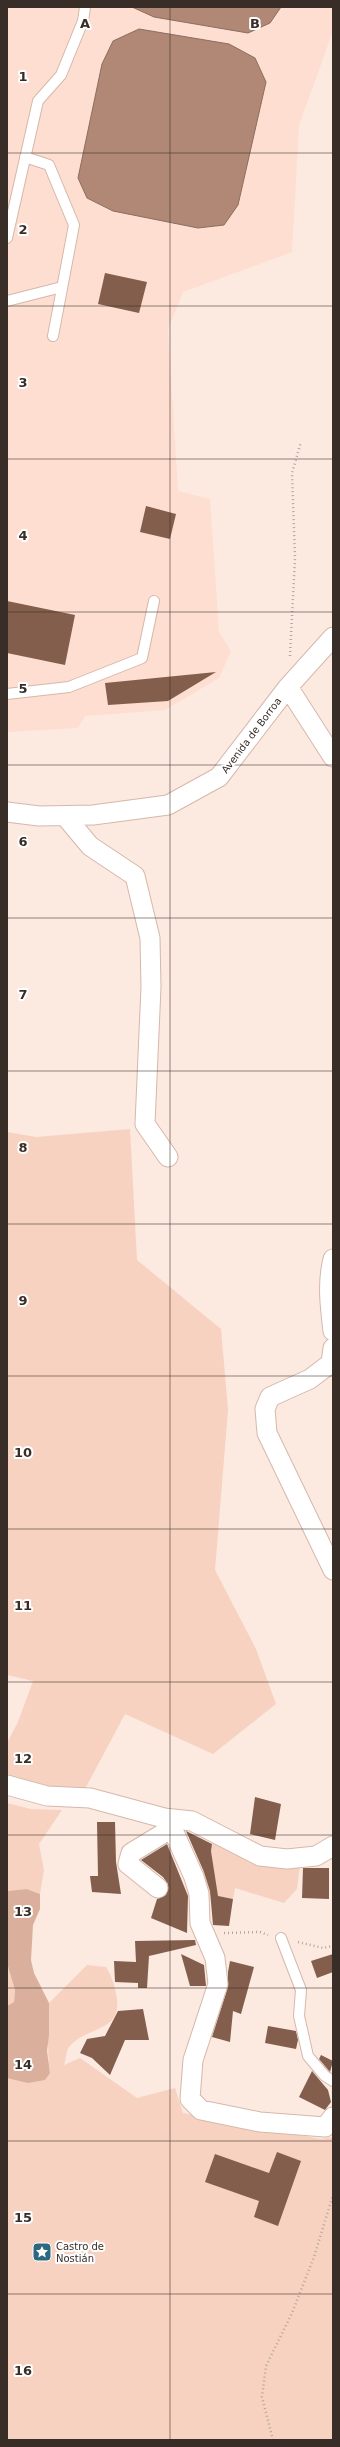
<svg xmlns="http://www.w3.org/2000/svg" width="340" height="2447" viewBox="0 0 340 2447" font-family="'DejaVu Sans',sans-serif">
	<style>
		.built { fill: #fdded0 }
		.green { fill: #f7d2c0 }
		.forest { fill: #dab09c }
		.water { fill: #b08875; stroke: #8c6d5e }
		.building { fill: #835e4c }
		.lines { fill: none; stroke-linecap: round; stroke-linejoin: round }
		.service-casing { stroke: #d5b8aa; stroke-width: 12 }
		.minor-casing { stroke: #d5b8aa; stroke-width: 21 }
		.path { stroke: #b5a59d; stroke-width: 2.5; stroke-dasharray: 1 3; stroke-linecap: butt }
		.service { stroke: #fff; stroke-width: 10 }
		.minor { stroke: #fff; stroke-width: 19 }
		.grid { fill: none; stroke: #382d27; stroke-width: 1; stroke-opacity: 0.55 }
		.labels { text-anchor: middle; stroke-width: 4; stroke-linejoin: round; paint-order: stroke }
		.street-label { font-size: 10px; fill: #382d27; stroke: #fff }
		.poi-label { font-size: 10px; fill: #382d27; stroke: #fff; text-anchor: start }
		.grid-label { font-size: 13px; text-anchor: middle; font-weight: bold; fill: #382d27; stroke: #fff; stroke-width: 4; stroke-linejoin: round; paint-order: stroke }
	</style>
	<rect width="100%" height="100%" fill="#fce9e0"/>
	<path class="built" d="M7,7H333V31L299,125L292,252L183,292L168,329L178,491L210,499L219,632L231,651L219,678L165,710L85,716L78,728L7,732Z"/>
	<path class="green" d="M130,1129L137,1260L221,1329L228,1410L215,1570L256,1649L276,1704L213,1754L125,1714L85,1789L32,1785L7,1777V1743L18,1722L33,1681L7,1675V1132L36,1137Z
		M7,1803L31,1809L62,1810L39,1844L44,1870L40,1894L27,1889L7,1891Z
		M213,1839L300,1866L297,1889L284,1903L235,1888L233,1899L203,1894L199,1871H214L211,1851Z
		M7,1963L15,1990L14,2002L7,2006Z
		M87,1965L106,1967C113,1979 115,1986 117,1999C121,2033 86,2026 69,2047C66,2051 66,2060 64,2065L80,2058L137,2098L175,2088L183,2113L321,2139L333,2137V2440H7V2078L50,2073C47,2050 48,2027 49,2003Z"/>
	<path class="forest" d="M27,1889L40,1894V1909L33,1925L31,1960L34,1973L49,2003V2035L47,2051L50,2073L45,2080L28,2083L7,2078V2006L14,2002L15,1990L7,1963V1891Z"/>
	<path class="water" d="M132,7H281L270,23L248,33L154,17Z
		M139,29L229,44L255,58L266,82L238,205L224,225L198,228L113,211L87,198L78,178L102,64L113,41Z"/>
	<path class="building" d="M105,273L147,282L139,313L98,304Z
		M146,506L176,514L170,539L140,532Z
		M7,601L75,615L65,665L7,653Z
		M216,672L168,701L108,705L105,683Z
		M255,1797L281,1804L275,1840L250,1834Z
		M97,1822H115L116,1862L121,1894L92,1892L90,1876H98Z
		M186,1831L212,1844L211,1851L218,1896L233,1899L229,1926L213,1925L210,1891L204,1872Z
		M167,1844L188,1896L187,1933L151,1918L157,1899L166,1895L168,1884L163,1877L141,1860Z
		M303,1868H329V1899L302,1898Z
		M195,1940L196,1945L149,1956L147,1988H138V1983L115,1982L114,1961L136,1962L135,1941Z
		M181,1954L204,1965L206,1986H190Z
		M333,1954V1972L317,1978L311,1961Z
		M230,1961L254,1967L241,2014L233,2011L230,2042L212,2037L228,1987V1972Z
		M143,2009L149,2040H125L110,2075L92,2058L80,2053L87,2039L105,2036L118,2011Z
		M268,2026L296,2031L298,2040L296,2049L265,2043Z
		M321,2055L333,2061L330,2072L319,2059Z
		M312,2071L328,2090L331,2102L325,2110L299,2097Z
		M277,2152L301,2161L278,2226L254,2217L259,2201L205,2182L215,2154L269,2173Z"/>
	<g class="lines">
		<defs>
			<path id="service" d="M25,157L49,165L74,225L53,336
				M7,238L38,101L61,75L83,21L85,7
				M7,301L62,287
				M7,694L69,687L142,658L154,601
				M281,1938L301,1990L299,2016L308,2056L325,2076L333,2081"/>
			<path id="minor" d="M288,687L333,757
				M7,812L39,816L93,815L168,805L219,777L288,687L333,637
				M65,816L90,846L135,876L150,938L151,987L145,1124L168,1157
				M333,1259C327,1283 330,1306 333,1331
				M333,1348L331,1363L310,1379L270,1397L265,1409L267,1433L333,1570
				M7,1785L47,1796L90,1798L164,1818L192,1821L260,1856L287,1859L316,1856L333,1846
				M164,1818L172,1828L194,1877L199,1894L200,1923L215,1958L218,1984L193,2060L190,2099L201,2110L260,2122L325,2127L333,2117
				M158,1888L128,1864L131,1853L172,1828"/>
		</defs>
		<use href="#service" class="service-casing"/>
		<use href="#minor" class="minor-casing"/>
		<path class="path" d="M290,656L295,558L292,473L301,442
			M224,1933L260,1932L268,1935
			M298,1942L323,1948L333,1946
			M273,2440L262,2397L266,2366L292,2313L314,2257L333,2195"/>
		<use href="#service" class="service"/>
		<use href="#minor" class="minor"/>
	</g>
	<path class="grid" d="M170,7V2440M7,153H333M7,306H333M7,459H333M7,612H333M7,765H333M7,918H333M7,1071H333M7,1224H333M7,1376H333M7,1529H333M7,1682H333M7,1835H333M7,1988H333M7,2141H333M7,2294H333"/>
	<defs>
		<symbol id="sight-square" viewBox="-11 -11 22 22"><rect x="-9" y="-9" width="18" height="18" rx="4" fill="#2c687f" stroke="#fff"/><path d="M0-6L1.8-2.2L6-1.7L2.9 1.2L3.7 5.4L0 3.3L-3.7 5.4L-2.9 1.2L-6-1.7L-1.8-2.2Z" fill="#fff"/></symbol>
	</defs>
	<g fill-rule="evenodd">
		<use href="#sight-square" x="31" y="2241" width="22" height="22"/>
	</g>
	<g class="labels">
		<g class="street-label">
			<text transform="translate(251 735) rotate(-53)" y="4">Avenida de Borroa</text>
		</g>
		<g class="poi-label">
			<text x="56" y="2250">Castro de<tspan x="56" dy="12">Nostián</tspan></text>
		</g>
	</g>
	<g class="grid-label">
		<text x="85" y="28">A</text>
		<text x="255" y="28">B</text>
		<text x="23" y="81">1</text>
		<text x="23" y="234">2</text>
		<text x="23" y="387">3</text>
		<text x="23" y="540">4</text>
		<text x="23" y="693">5</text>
		<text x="23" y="846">6</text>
		<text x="23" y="999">7</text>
		<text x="23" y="1152">8</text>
		<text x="23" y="1305">9</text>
		<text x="23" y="1457">10</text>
		<text x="23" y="1610">11</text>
		<text x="23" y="1763">12</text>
		<text x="23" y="1916">13</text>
		<text x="23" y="2069">14</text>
		<text x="23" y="2222">15</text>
		<text x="23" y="2375">16</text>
	</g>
	<rect width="340" height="2447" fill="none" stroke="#382d27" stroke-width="16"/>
</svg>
